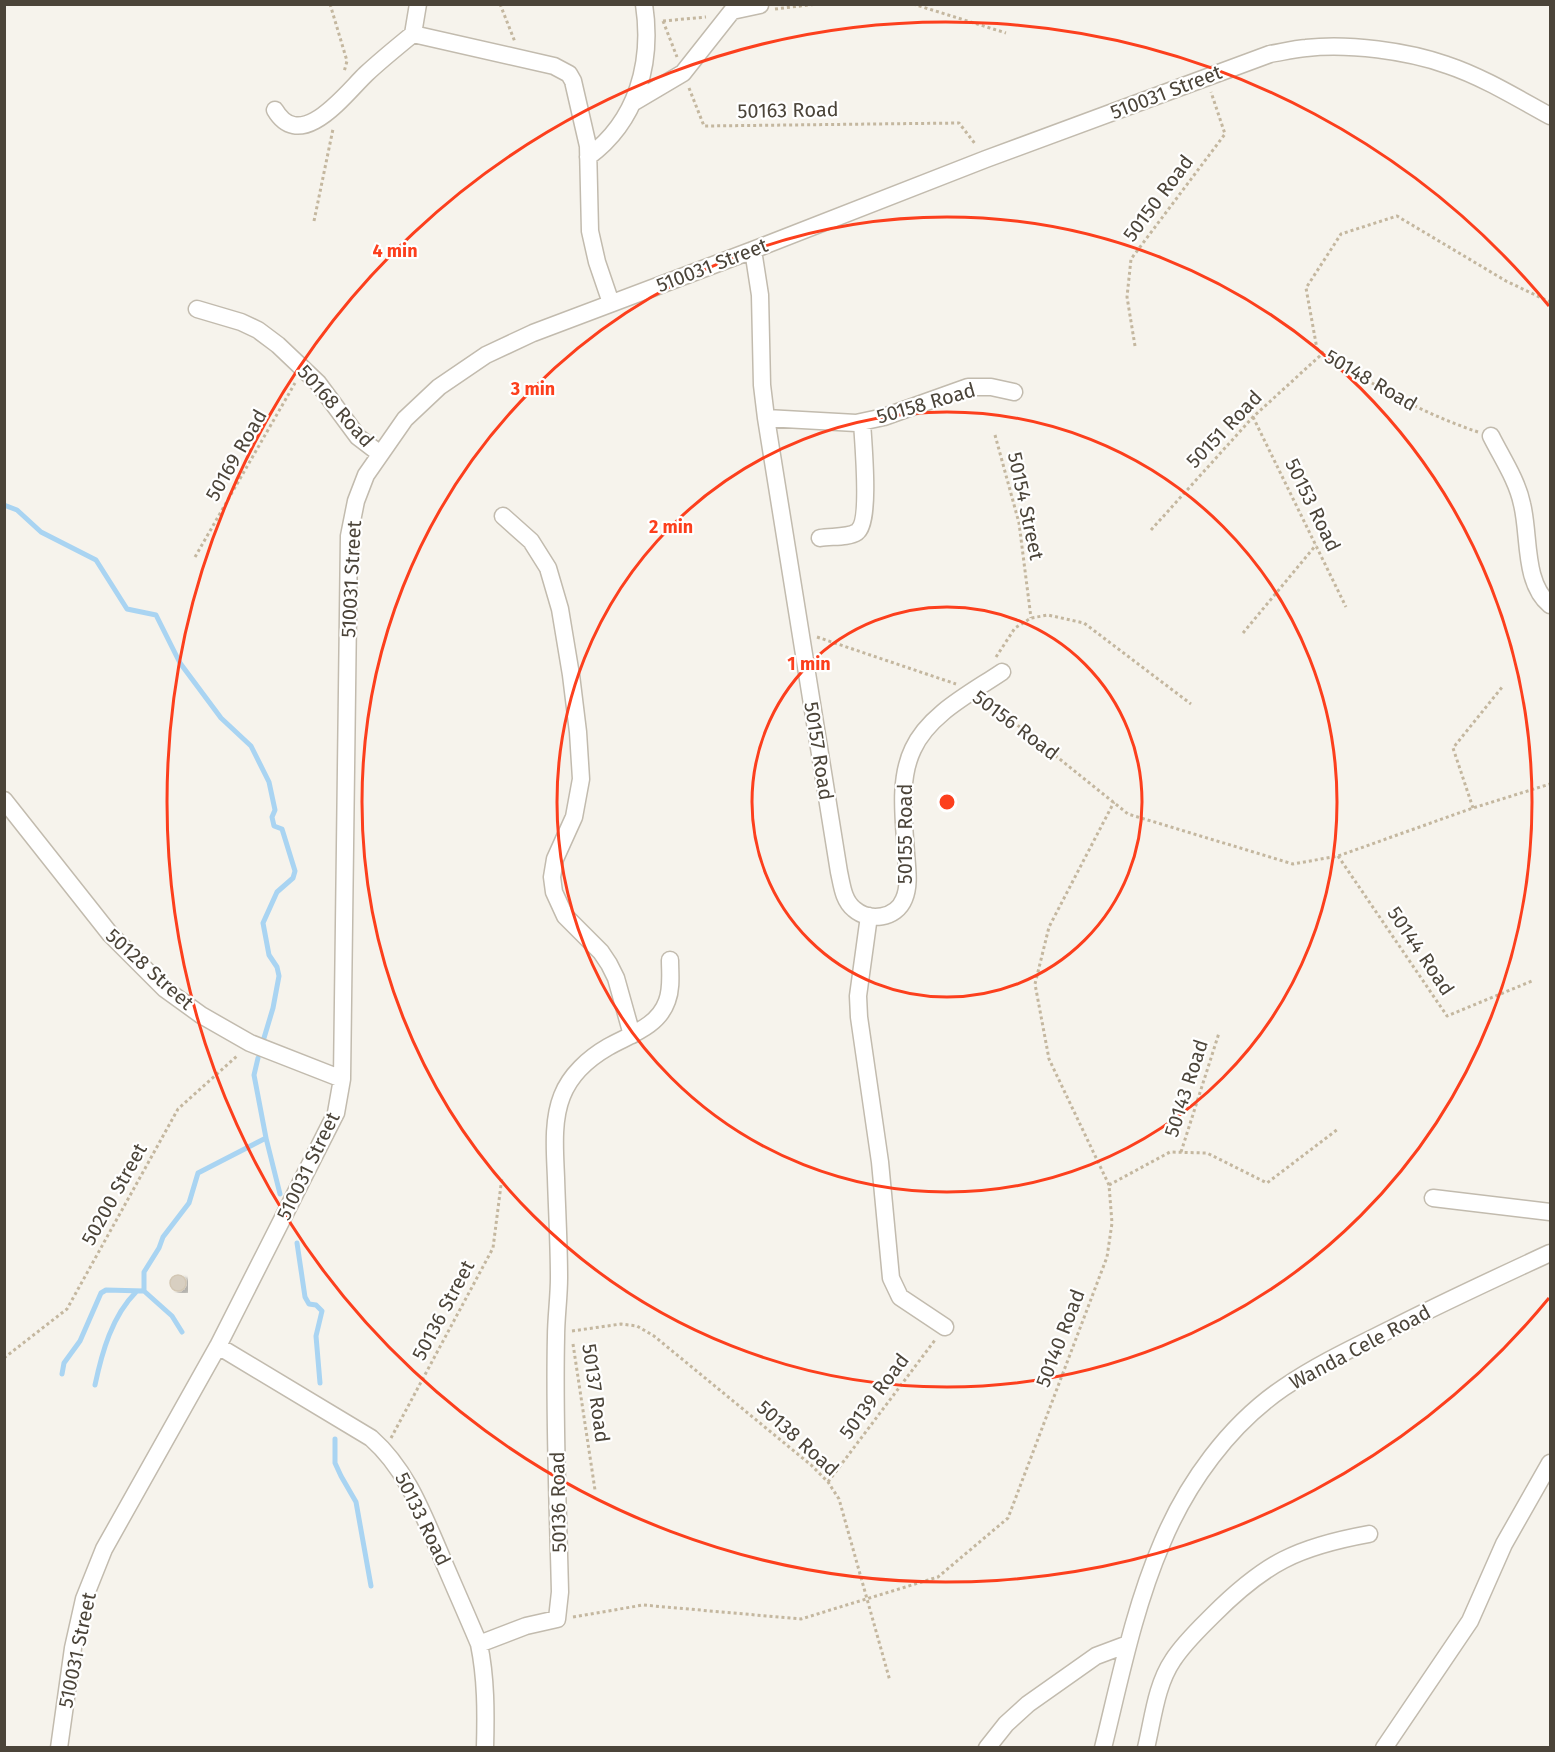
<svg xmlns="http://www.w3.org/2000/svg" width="1555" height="1752" viewBox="0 0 1555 1752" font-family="'Fira Sans',sans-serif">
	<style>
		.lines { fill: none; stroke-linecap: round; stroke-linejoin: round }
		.stream { stroke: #a9d4f2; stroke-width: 5 }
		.building { fill: #d8cfc1; stroke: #d3c7b4; stroke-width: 1.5; filter: url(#shadow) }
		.minor-casing { stroke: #c2bbae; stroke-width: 19 }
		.path { stroke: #c4b79f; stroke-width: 3; stroke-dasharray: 3 3; stroke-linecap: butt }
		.minor { stroke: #fff; stroke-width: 16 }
		.ring { fill: none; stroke: #fc3f1d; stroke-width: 3 }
		.labels { text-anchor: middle; stroke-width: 4.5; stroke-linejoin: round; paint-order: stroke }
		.street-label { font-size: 20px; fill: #4b4439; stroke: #fff }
		.centre { fill: #fc3f1d; stroke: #fff; stroke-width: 3 }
		.ring-label { font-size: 18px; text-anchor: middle; font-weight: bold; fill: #fc3f1d; stroke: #fff; stroke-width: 4.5; stroke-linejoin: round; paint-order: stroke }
	</style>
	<defs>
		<filter id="shadow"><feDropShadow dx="5.5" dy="3" stdDeviation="1.5" flood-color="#0004"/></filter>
	</defs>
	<rect width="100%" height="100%" fill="#f6f3ec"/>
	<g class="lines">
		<path class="stream" d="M4,505L17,510L41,532L96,560L127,609L156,615L180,663L221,718L251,746L269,782L275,810L272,817L274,826L282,829L295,871L293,878L277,892L263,923L269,955L277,967L279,976L273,1008L264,1038
			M258,1058L254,1075L266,1138L280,1194
			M297,1243L305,1297L309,1304L316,1305L322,1311L316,1336L320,1383
			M182,1332L172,1316L144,1291V1272L159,1248L163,1237L189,1203L198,1173L266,1138
			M62,1374L64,1363L80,1341L101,1293L106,1290L144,1291
			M95,1385C102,1352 112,1316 136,1292
			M335,1439V1463L341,1476L356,1502L371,1586"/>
	</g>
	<path class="building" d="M170 1283a8 8 0 1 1 16 0a8 8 0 1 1-16 0Z"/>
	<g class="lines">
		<defs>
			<path id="minor" d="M418,4L413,34L554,66L569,74L573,81L588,146L590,231L597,262L611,303
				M634,102L683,73L732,11L760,5
				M275,110C301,154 346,93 366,74C381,60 397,47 413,34
				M588,157C637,121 653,63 644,4
				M753,250L760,295L762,385L766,418L839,872C842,885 843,900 854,909C869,922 896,919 904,899C910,885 907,868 906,853C904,820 898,780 913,749C929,714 971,693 1002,672
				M197,309L241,322L258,330L278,345L318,383L358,437L379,453
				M766,418L856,423L884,417L968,387H991L1014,392
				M1491,436C1502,458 1517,480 1522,504C1530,536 1523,582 1550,605
				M503,516L531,541L548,568L560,609L571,675L578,732L581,779L574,817L555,859L552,877L554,892L565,916L601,952L609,964L616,978L632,1035
				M820,538C831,536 848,538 857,532C871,522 863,441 862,422
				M4,800L110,934L165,989L201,1015L250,1043L342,1079
				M869,916L858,996L859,1017L880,1162L891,1278L900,1297L945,1327
				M1433,1198L1550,1212
				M218,1346L371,1438C405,1468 421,1509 439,1551C452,1582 466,1613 479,1644C486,1678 486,1712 485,1748
				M479,1644L526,1626L557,1619L560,1592C558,1507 554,1422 556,1337C556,1317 559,1298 559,1278C559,1244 557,1211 556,1178C555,1152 552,1121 562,1096C570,1075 589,1058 608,1047C629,1035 658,1027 667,1001C672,988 670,973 670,960
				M59,1748L73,1648L84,1599L104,1549L218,1346L336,1113L342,1079L349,536L356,501L366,475L405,419L439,387L486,355L533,333L753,250L986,159L1270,54C1282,52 1294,49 1306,48C1348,43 1408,51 1447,65C1483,77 1517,98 1550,116
				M987,1748L1006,1724L1028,1704L1096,1656L1128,1644
				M1103,1748C1120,1679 1134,1608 1162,1543C1187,1483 1229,1425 1283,1388C1318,1364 1357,1346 1395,1327C1446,1301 1498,1277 1550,1253
				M1146,1748C1153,1719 1156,1685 1173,1660C1184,1643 1199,1629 1213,1615C1265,1563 1297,1547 1369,1534
				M1384,1748L1470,1621L1504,1544L1550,1463"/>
		</defs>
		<use href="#minor" class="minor-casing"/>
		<path class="path" d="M330,4L347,61L344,72
			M500,4L515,42
			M913,4L1006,33
			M775,9L817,4
			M663,21L677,57
			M663,21L706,17
			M689,88L704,126L959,123L976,145
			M314,221L333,129
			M1135,346L1127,297L1131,259L1225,134L1211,92
			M1253,417L1346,607
			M1478,432C1421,413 1367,382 1317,349L1306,288L1341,234L1397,216L1506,281L1550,302
			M995,435L1019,523L1031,618
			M1151,530L1253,417L1323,353
			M195,557L295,383
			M1243,633L1316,545
			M817,637L956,684
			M996,657L1015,628L1031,618L1048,615L1084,623L1191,704
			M985,699L1128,814L1293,864L1338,856L1473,808L1550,784
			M1473,808L1453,748L1503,686
			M1338,856L1447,1016L1532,981
			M1181,1152L1219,1033
			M1109,1185L1170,1152L1207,1153L1267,1183L1338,1129
			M572,1331L621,1324L637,1326L654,1336L811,1465L828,1482L839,1499L890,1681
			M573,1344L595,1490
			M4,1358L67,1309L178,1109L238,1055
			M391,1438L493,1248L502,1177
			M828,1482L935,1340
			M573,1617L643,1605L801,1619L938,1577L1008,1518L1107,1257L1112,1223L1109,1185L1049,1059L1035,984L1049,927L1114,802"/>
		<use href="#minor" class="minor"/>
	</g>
	<g class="ring">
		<circle cx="947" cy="802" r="195"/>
		<circle cx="947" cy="802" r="390"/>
		<circle cx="947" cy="802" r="585"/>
		<path d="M1549 1298A780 780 0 1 1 1549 306"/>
	</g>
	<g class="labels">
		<g class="street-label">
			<text transform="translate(1166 92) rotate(-21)" y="7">510031 Street</text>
			<text transform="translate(788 110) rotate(-1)" y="7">50163 Road</text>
			<text transform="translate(1158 198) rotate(-53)" y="7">50150 Road</text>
			<text transform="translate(712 265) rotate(-21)" y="7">510031 Street</text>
			<text transform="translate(1371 380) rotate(30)" y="7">50148 Road</text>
			<text transform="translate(926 403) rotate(-16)" y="7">50158 Road</text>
			<text transform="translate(336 406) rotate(48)" y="7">50168 Road</text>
			<text transform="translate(1224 429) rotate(-46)" y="7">50151 Road</text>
			<text transform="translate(236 455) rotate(-60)" y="7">50169 Road</text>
			<text transform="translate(1313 505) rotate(64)" y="7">50153 Road</text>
			<text transform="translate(1026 506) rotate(78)" y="7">50154 Street</text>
			<text transform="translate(351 579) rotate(-87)" y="7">510031 Street</text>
			<text transform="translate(1016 725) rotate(37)" y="7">50156 Road</text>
			<text transform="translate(819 751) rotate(81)" y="7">50157 Road</text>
			<text transform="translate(905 834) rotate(-90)" y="7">50155 Road</text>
			<text transform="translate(1421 951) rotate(56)" y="7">50144 Road</text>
			<text transform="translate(150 969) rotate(42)" y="7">50128 Street</text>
			<text transform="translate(1186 1088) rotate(-72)" y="7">50143 Road</text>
			<text transform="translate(308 1166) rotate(-64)" y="7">510031 Street</text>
			<text transform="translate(114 1194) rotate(-61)" y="7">50200 Street</text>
			<text transform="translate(443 1310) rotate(-62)" y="7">50136 Street</text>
			<text transform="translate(1060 1338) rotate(-69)" y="7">50140 Road</text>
			<text transform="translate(1360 1347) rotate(-28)" y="7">Wanda Cele Road</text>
			<text transform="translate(596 1393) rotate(82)" y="7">50137 Road</text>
			<text transform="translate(874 1396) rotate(-53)" y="7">50139 Road</text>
			<text transform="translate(798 1438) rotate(42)" y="7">50138 Road</text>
			<text transform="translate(558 1502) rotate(-91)" y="7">50136 Road</text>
			<text transform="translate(423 1519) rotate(64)" y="7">50133 Road</text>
			<text transform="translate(77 1650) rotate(-78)" y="7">510031 Street</text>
		</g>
	</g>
	<circle cx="947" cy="802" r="9" class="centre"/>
	<g class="ring-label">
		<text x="395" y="257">4 min</text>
		<text x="533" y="395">3 min</text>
		<text x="671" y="533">2 min</text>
		<text x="809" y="670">1 min</text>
	</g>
	<rect width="1555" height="1752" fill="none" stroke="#4b4439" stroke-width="12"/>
</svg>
